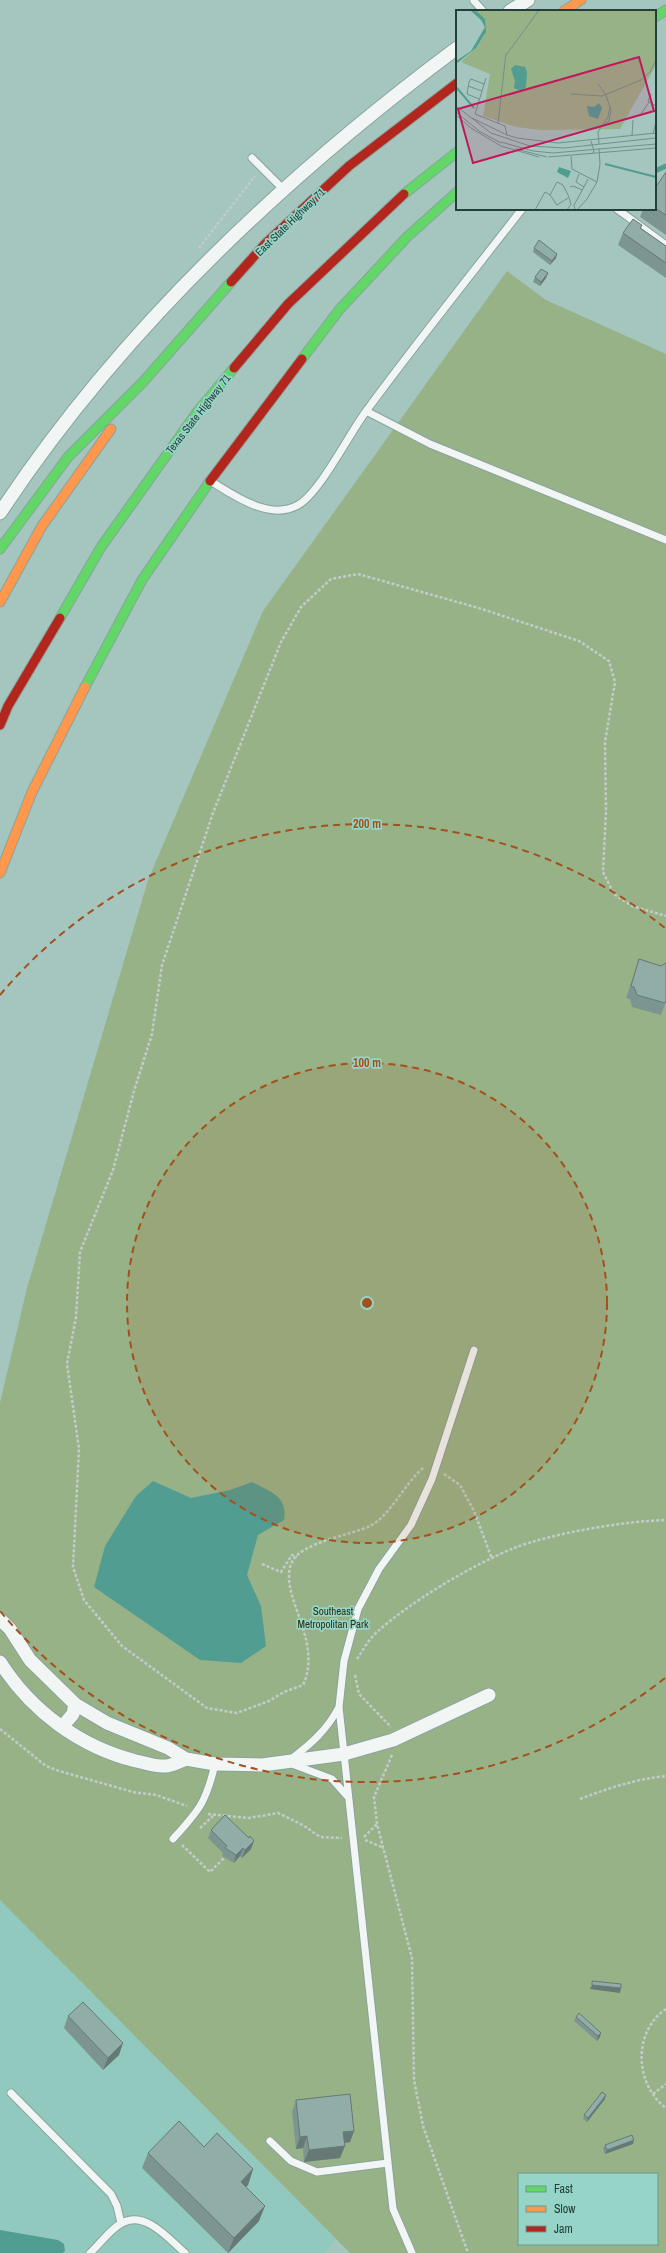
<svg xmlns="http://www.w3.org/2000/svg" width="666" height="2253" viewBox="0 0 666 2253" font-family="'Archivo Narrow',sans-serif">
	<style>
		.built { fill: #91c9be }
		.green { fill: #98b288; fill-rule: evenodd }
		.water { fill: #529d92 }
		.lines { fill: none; stroke-linecap: round; stroke-linejoin: round }
		.stream { stroke: #529d92; stroke-width: 5 }
		.lane-casing { stroke: #89a39e; stroke-width: 9 }
		.street-casing { stroke: #89a39e; stroke-width: 15 }
		.fast-casing { stroke: #89a39e; stroke-width: 11 }
		.slow-casing { stroke: #89a39e; stroke-width: 11 }
		.jam-casing { stroke: #89a39e; stroke-width: 11 }
		.path { stroke: #c2ccca; stroke-width: 2.5; stroke-dasharray: 3 2; stroke-linecap: butt }
		.lane { stroke: #f1f6f5; stroke-width: 7 }
		.street { stroke: #f1f6f5; stroke-width: 13 }
		.fast { stroke: #63d668; stroke-width: 9 }
		.slow { stroke: #ff974d; stroke-width: 9 }
		.jam { stroke: #b3261e; stroke-width: 9 }
		.wall { fill: #7d9590 }
		.shaded-wall { fill: #667975 }
		.building { fill: #91ada7; stroke: #667975 }
		.ring { fill: none; stroke: #a3501c; stroke-width: 2; stroke-dasharray: 7 5 }
		.labels { text-anchor: middle; stroke-width: 3.5; stroke-linejoin: round; paint-order: stroke }
		.street-label { font-size: 11px; fill: #243e39; stroke: #96d4c7 }
		.park-label { font-size: 11px; fill: #2b330f; stroke: #96d4c7 }
		.inset-river { fill: none; stroke: #529d92; stroke-width: 2 }
		.inset-road { fill: none; stroke: #719089; stroke-width: 1 }
		.view { fill: #c2185b; fill-opacity: 0.15; stroke: #c2185b; stroke-width: 2 }
		.inset-edge { fill: none; stroke: #243e39; stroke-width: 2 }
		.centre { fill: #a3501c; stroke: #96d4c7; stroke-width: 2 }
		.ring-label { font-size: 12px; text-anchor: middle; font-weight: bold; fill: #a3501c; stroke: #96d4c7; stroke-width: 3.5; stroke-linejoin: round; paint-order: stroke }
	</style>
	<rect width="100%" height="100%" fill="#a4c6bf"/>
	<path class="built" d="M0,1900L336,2240L324,2253H0Z"/>
	<path class="green" d="M507,271L546,300L666,354V2253H350L0,1900V1403L27,1288L148,880L263,611ZM519,2174H657V2244H519Z"/>
	<path class="water" d="M153,1481L191,1498L230,1490L252,1482C270,1492 288,1496 284,1520L258,1535L247,1575L261,1606L266,1646L241,1663L200,1660L94,1587L105,1546L136,1496Z
		M0,2230L58,2240L64,2244L65,2251L63,2253H0Z"/>
	<g class="lines">
		<path class="stream" d="M655,171L666,166"/>
		<defs>
			<path id="lane" d="M474,1L483,11
				M252,158L283,189
				M617,209L666,245
				M366,411L430,444L666,540
				M212,482C235,496 270,521 298,505C320,493 350,432 367,410C417,342 470,276 522,209
				M291,1759C311,1744 327,1730 339,1707
				M292,1764L332,1779L348,1797
				M173,1839C199,1810 206,1803 215,1764
				M11,2093L111,2194L117,2206L121,2223
				M270,2141L291,2161L317,2172L388,2163
				M90,2253C100,2244 110,2229 122,2223C145,2210 169,2239 185,2253
				M412,2253L393,2209L339,1707L344,1661L358,1609L379,1569L411,1525L432,1479L474,1350"/>
			<path id="street" d="M510,11L528,0
				M0,513C119,332 284,177 457,48
				M0,1619L10,1629L30,1660L75,1704L107,1723L168,1748L186,1759L215,1764L262,1765L344,1754L393,1740L489,1695
				M0,1662C31,1711 80,1747 136,1761C146,1763 156,1767 166,1766C172,1766 180,1761 186,1759
				M62,1727L73,1714L75,1704"/>
			<path id="fast" d="M655,17L666,10
				M404,194L457,152
				M302,359L339,310L407,237L457,192
				M0,549L68,457L143,382L231,282
				M60,618L101,547L198,411L234,368
				M85,687L142,580L210,481"/>
			<path id="slow" d="M564,11L581,0
				M0,602L42,526L111,429
				M0,873L32,792L85,687"/>
			<path id="jam" d="M231,282L266,243L349,166L457,83
				M234,368L288,304L404,194
				M210,481L302,359
				M0,725L8,706L60,618"/>
		</defs>
		<use href="#lane" class="lane-casing"/>
		<use href="#street" class="street-casing"/>
		<use href="#fast" class="fast-casing"/>
		<use href="#slow" class="slow-casing"/>
		<use href="#jam" class="jam-casing"/>
		<path class="path" d="M199,248L255,176
			M423,1468C405,1483 390,1516 370,1526C352,1535 301,1542 292,1562C277,1594 324,1640 303,1685L284,1692L269,1701L237,1713L207,1708L122,1646L84,1600L73,1567L79,1449L67,1364L76,1317L80,1252L113,1170L134,1091L152,1034L162,965L213,813L281,642L301,607L331,579L358,574L482,609L579,641L609,661L615,682L605,742L606,811L603,872L614,894L632,906L666,916
			M444,1474L460,1485L474,1511L492,1559
			M262,1564L281,1572L292,1555L297,1557
			M357,1659C363,1650 369,1639 377,1632C410,1602 472,1565 514,1548C553,1533 625,1521 666,1520
			M355,1675L359,1694L391,1727
			M0,1729L46,1766L59,1771L133,1792L156,1795L187,1806
			M392,1755L374,1797L377,1824L412,1958L414,2080L423,2126L468,2253
			M580,1799C609,1788 636,1779 666,1776
			M208,1814L249,1818L278,1813L303,1825L320,1837L342,1838
			M200,1828L213,1816
			M364,1837L377,1824
			M365,1840L384,1848
			M182,1845L210,1872L224,1858
			M666,2009C632,2032 635,2085 666,2108
			M653,2094L666,2084"/>
		<use href="#lane" class="lane"/>
		<use href="#street" class="street"/>
		<use href="#fast" class="fast"/>
		<use href="#slow" class="slow"/>
		<use href="#jam" class="jam"/>
	</g>
	<path class="wall" d="M666,172V235L640,217L643,209H655V188Z
		M642,225L641,228L666,246V278L618,245L623,233Z
		M534,248L557,254L556,258L550,265L533,252Z
		M548,273L546,278L540,286L533,282L535,277Z
		M639,959L661,966L666,1001L661,1015L632,1007L630,999L626,998Z
		M211,1830L251,1849L242,1858L240,1856L234,1863L222,1856L223,1853L208,1838Z
		M68,2016L119,2055L103,2070L64,2028Z
		M576,2017L600,2037L597,2041L574,2021Z
		M605,2099L587,2122L583,2119L584,2115Z
		M296,2100L354,2131L350,2142L344,2143L340,2158L304,2162L303,2148L296,2149L292,2112Z
		M633,2144L605,2154L603,2149L605,2145Z
		M204,2147L253,2169L248,2185L246,2187L259,2221L228,2253L142,2168L148,2153Z"/>
	<path class="shaded-wall" d="M557,254L556,258L550,265L552,261Z
		M548,273L546,278L540,286L541,282Z
		M254,1841L251,1849L242,1858L245,1850Z
		M243,1848L240,1856L234,1863L236,1855Z
		M592,1985L621,1988L620,1993L590,1989Z
		M601,2033L600,2037L597,2041L598,2036Z
		M123,2043L119,2055L103,2070L108,2058Z
		M606,2095L605,2099L587,2122L588,2118Z
		M354,2131L350,2142L339,2144L343,2132Z
		M307,2136L303,2148L296,2149L300,2137Z
		M634,2140L633,2144L605,2154L607,2150Z
		M345,2146L340,2158L304,2162L309,2150Z
		M253,2169L248,2185L235,2197L241,2182Z
		M265,2206L259,2221L228,2253L234,2238Z"/>
	<path class="building" d="M666,172V215L655,208V188Z
		M633,219L642,225L640,228L666,246V263L623,233Z
		M539,240L557,254L552,261L534,248Z
		M541,269L548,273L541,282L535,277Z
		M639,959L661,966L666,963V1001L665,1003L637,995L634,987L631,986Z
		M225,1815L249,1838L250,1836L254,1841L245,1850L243,1848L236,1855L225,1848L227,1846L211,1830Z
		M592,1981L621,1984V1988L592,1985Z
		M83,2002L123,2043L108,2058L68,2016Z
		M579,2013L601,2033L598,2036L576,2017Z
		M602,2092L606,2095L588,2118L584,2115Z
		M350,2094L354,2131L343,2132L345,2146L309,2150L307,2136L300,2137L296,2100Z
		M179,2121L204,2147L217,2133L253,2169L241,2182L265,2206L234,2238L148,2153Z
		M632,2135L634,2140L607,2150L605,2145Z"/>
	<circle cx="367" cy="1303" r="240" fill="#a3501c" fill-opacity=".12"/>
	<g class="ring">
		<circle cx="367" cy="1303" r="240"/>
		<path d="M665 1678A479 479 0 0 1 0 1611M0 995A479 479 0 0 1 665 928"/>
	</g>
	<g class="labels">
		<g class="street-label">
			<text transform="translate(290 222) rotate(-44)" y="4">East State Highway 71</text>
			<text transform="translate(198 414) rotate(-52)" y="4">Texas State Highway 71</text>
		</g>
		<g class="park-label">
			<text x="333" y="1615">Southeast<tspan x="333" dy="13">Metropolitan Park</tspan></text>
		</g>
	</g>
	<g transform="translate(456 10)">
		<rect width="200" height="200" fill="#a4c6bf"/>
		<path d="M19,0H200V55L164,119L85,120L60,117L27,106L34,64L5,52L20,38L28,26V12Z" fill="#98b288"/>
		<path d="M14,0H19L29,9L30,22L20,38L0,54V51L15,41L29,17L25,10ZM59,55L69,57L71,62L70,77L65,81L58,78L59,71L55,59ZM143,93L146,98L142,109L133,106L131,96L138,97ZM103,157L115,161L112,168L101,162Z" fill="#529d92"/>
		<path class="inset-river" d="M0,77L18,98M149,154L200,167"/>
		<path class="inset-road" d="M51,44L83,0M30,68L19,104L49,116L51,125L61,128L102,133L200,123M142,74L150,85L155,100L153,111L147,116M12,76L26,81M115,84L146,86L185,70L194,62L200,50M195,84L192,91L200,96M23,89L11,84L13,72L15,69L28,74M0,96L35,123L74,136L108,138L200,128M0,102L23,121L45,133M185,104L193,92M0,105L15,118L45,136L83,147M16,108L51,125M42,114L50,43M197,124L200,112M176,126L177,110M135,131L138,141L136,144M45,132L77,141L97,143L200,134M143,134L142,122L152,107L154,97M60,139L91,147M115,146L116,159L141,172M92,147L200,138M123,164L120,172L128,177L132,169M114,177L117,176L126,180M94,185L101,195L112,188M79,200L89,182L94,185L101,172L107,175L112,185L115,194L111,200M119,200L118,195L128,177M121,200L131,189L141,172L144,154L143,138"/>
		<path class="view" d="M183,47L198,101L17,153L2,99Z"/>
		<rect width="200" height="200" class="inset-edge"/>
	</g>
	<circle cx="367" cy="1303" r="6" class="centre"/>
	<g class="ring-label">
		<text x="367" y="828">200 m</text>
		<text x="367" y="1067">100 m</text>
	</g>
	<rect x="518" y="2173" width="140" height="72" fill="#96d4c7" stroke="#68988e"/>
	<rect x="526" y="2186" width="20" height="6" fill="#63d668" stroke="#68988e"/>
	<text x="554" y="2193" font-size="12" fill="#243e39">Fast</text>
	<rect x="526" y="2206" width="20" height="6" fill="#ff974d" stroke="#68988e"/>
	<text x="554" y="2213" font-size="12" fill="#243e39">Slow</text>
	<rect x="526" y="2226" width="20" height="6" fill="#b3261e" stroke="#68988e"/>
	<text x="554" y="2233" font-size="12" fill="#243e39">Jam</text>
</svg>
